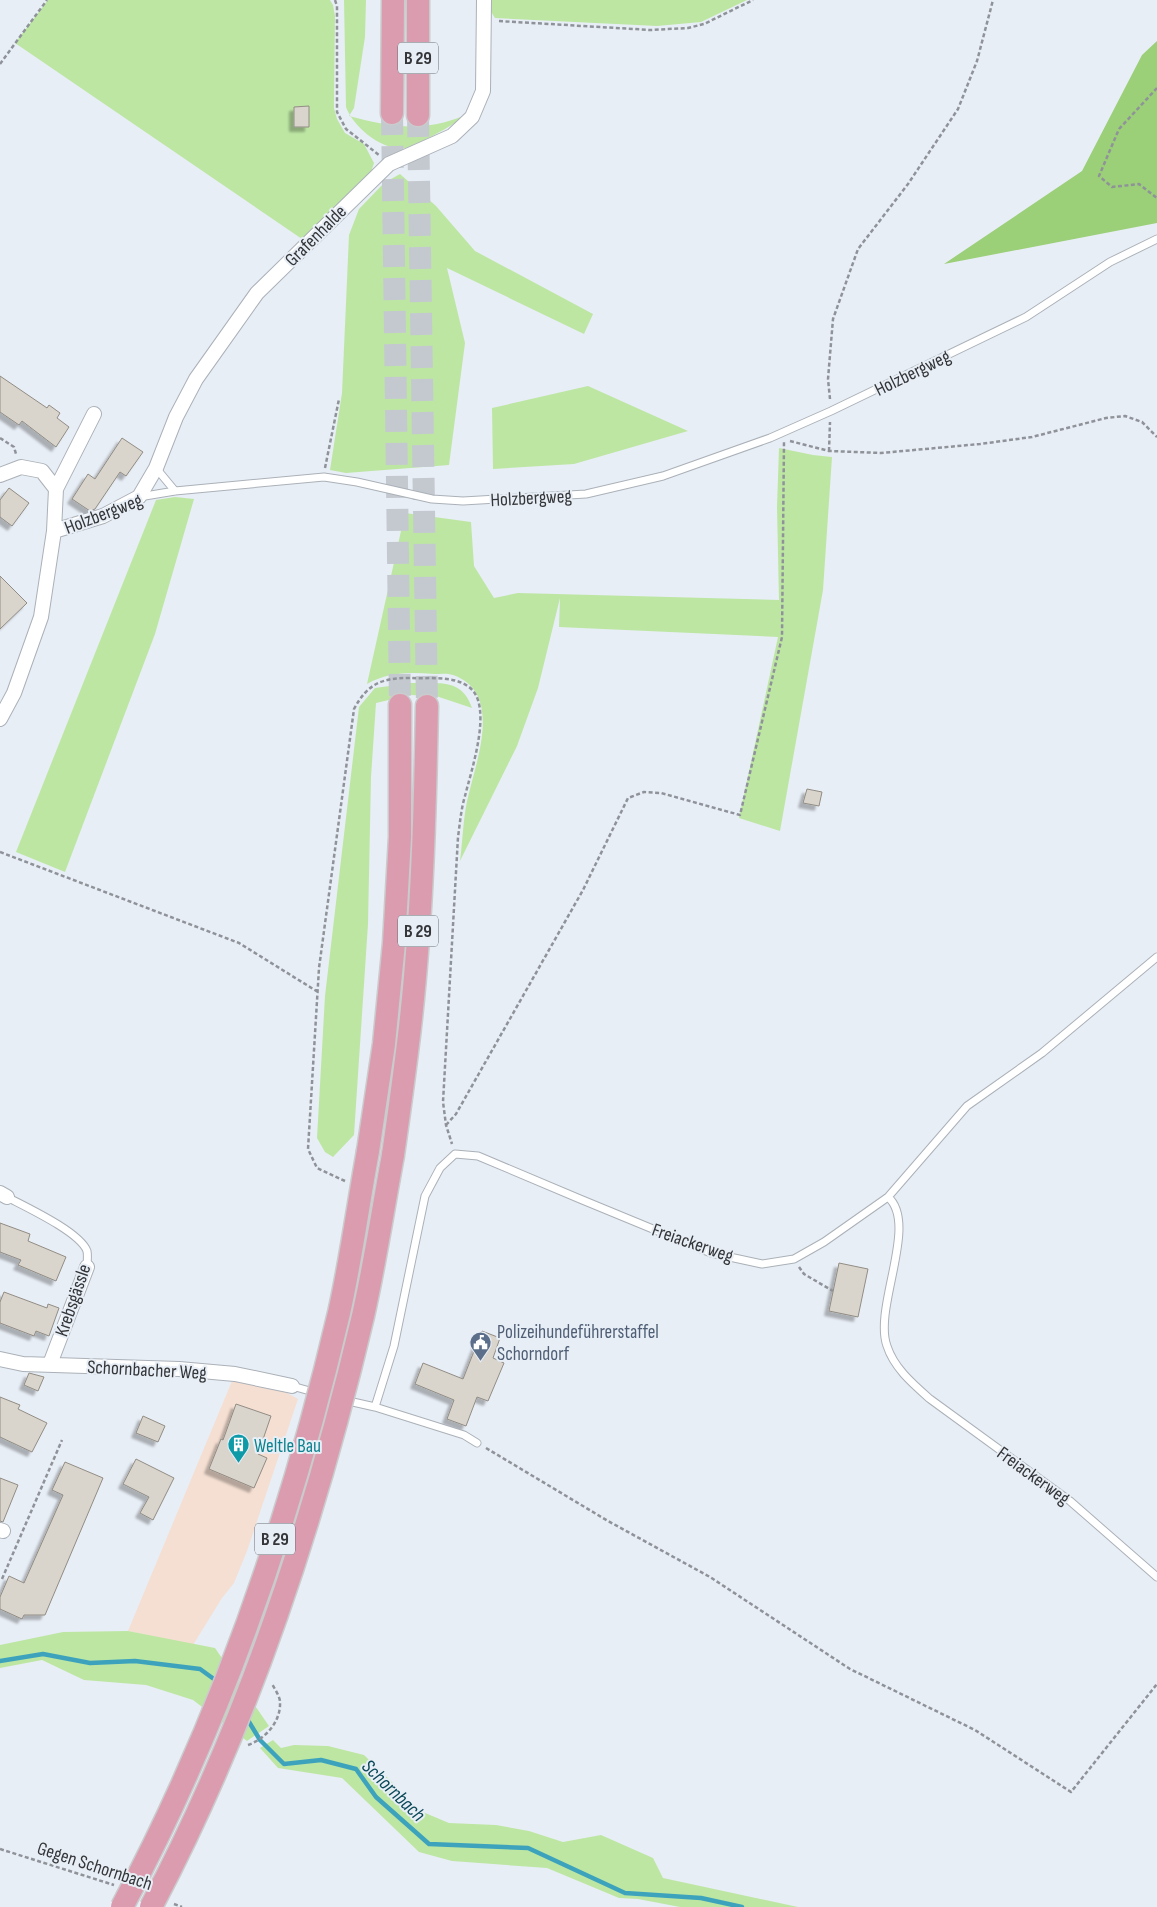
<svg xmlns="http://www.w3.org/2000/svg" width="1157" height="1907" viewBox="0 0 1157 1907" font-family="'Sofia Sans Condensed',sans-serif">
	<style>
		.industrial { fill: #f5dfd2 }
		.green { fill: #bde6a3 }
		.forest { fill: #9bcf78 }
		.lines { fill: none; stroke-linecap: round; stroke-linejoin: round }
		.stream { stroke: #3da3bd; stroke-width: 4.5 }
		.building { fill: #d9d4cc; stroke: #918c84; filter: url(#shadow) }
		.trunk-tunnel { stroke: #c4c9d0; stroke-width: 22; stroke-dasharray: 22 11; stroke-linecap: butt }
		.service-casing { stroke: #abb1b8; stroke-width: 9 }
		.minor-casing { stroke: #abb1b8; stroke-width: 16 }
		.trunk-casing { stroke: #cacbcc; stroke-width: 25 }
		.path { stroke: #8f9399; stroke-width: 2.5; stroke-dasharray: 4 2.5; stroke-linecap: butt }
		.service { stroke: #fff; stroke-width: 7 }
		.minor { stroke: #fff; stroke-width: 14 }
		.trunk { stroke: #dc9caf; stroke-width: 22 }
		.trunk-bridge-casing { stroke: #cacbcc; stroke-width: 25; stroke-linecap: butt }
		.trunk-bridge { stroke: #dc9caf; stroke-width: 22 }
		.labels { text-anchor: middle; stroke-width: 4; stroke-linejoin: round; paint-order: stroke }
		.shield { fill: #e8eef6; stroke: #6a6d72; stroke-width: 1 }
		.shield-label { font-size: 18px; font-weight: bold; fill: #343639 }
		.street-label { font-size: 19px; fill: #343639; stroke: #e8eef6 }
		.service-label { font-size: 19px; fill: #4e5e75; stroke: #e8eef6; text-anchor: start }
		.culture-label { font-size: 19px; fill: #0d838f; stroke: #e8eef6; text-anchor: start }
		.water-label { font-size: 20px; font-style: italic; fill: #094857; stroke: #e8eef6 }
	</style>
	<defs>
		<filter id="shadow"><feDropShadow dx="-4.5" dy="4.5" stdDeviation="1" flood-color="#0004"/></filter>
	</defs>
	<rect width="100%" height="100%" fill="#e8eef6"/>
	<path class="industrial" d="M232,1381H243L278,1388L298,1399L247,1551L234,1583L222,1598L193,1645L128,1631Z"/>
	<path class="green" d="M48,0H330L333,5L335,16L334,108L337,119L345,133L364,144L374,163L371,172L302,239L15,43Z
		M344,0H366L365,37L354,108L349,116C378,124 407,130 437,124C447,122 457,118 467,115C451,126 437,134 420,142C416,143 410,147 406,148C383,152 353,127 346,107Z
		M490,0H747L701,22L657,26L495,18L490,10Z
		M400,174L436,206L475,251L593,314L584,334L447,268L465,343L449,465L346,473L330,470L342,393L349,235L359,209L384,183Z
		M588,386L688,431L574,464L493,469L492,408Z
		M779,448L813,455L832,457L823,590L780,831L739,818L778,637L559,627L560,598L538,688L517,746L460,861C463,839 463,815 469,793C478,756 502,692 453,675C447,673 440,674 434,674C410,672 388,672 367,684L405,513L471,522L474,566L494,598L518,593L779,600L777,507Z
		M175,497L194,499L155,634L65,872L16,852L156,500Z
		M411,683C437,684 462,677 472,708L436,696L410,695L376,703L371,777L368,924L354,1135L333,1157L325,1152L317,1138L325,996L359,707L375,688Z
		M128,1631L215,1648L269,1726L247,1741L193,1700L146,1685L84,1680L42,1660L0,1668V1645L63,1632Z
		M273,1740L281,1748L294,1745L328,1746L364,1755L396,1786L418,1810L449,1823L496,1825L529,1831L563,1842L601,1835L653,1858L663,1878L798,1907H680L638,1899L619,1898L547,1868L452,1861L419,1852L342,1778L278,1768L260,1748Z"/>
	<path class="forest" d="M1157,41V223L944,264L1082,171L1142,55Z"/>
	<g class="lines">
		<path class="stream" d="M0,1661L43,1654L90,1663L135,1661L200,1669L218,1682
			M246,1717L260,1740L284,1764L321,1760L356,1769L376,1797L429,1844L528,1848L625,1893L701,1898L742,1907"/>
	</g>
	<path class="building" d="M309,106V127H294V107Z
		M0,376L47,408L49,405L60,413L57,418L69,427L56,447L22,421L19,425L0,412Z
		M122,438L143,452L126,476L120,472L95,509L90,511L72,499L88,474L95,479Z
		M9,488L29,503L12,526L0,517V500Z
		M0,576L27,603L0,629Z
		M807,789L822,792L819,806L803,803Z
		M0,1223L30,1234L28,1241L66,1257L56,1281L18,1265L21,1260L0,1252Z
		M839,1263L868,1269L858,1317L829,1311Z
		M4,1292L47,1308L48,1304L59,1308L49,1336L36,1331L34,1336L0,1323V1302Z
		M482,1331L500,1338L493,1358L504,1363L488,1401L477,1397L466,1426L447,1419L454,1400L415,1384L423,1363L463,1379Z
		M29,1373L44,1377L38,1391L24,1385Z
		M0,1397L20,1405L18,1409L47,1423L32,1452L0,1437Z
		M236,1404L271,1416L258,1454L267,1458L254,1488L209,1469L221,1439L223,1440Z
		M143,1416L165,1426L158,1442L136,1433Z
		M136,1459L174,1478L153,1520L140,1513L149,1497L123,1484Z
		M65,1462L103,1478L45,1615H24L22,1619L0,1609V1597L9,1576L24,1583L63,1495L52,1490Z
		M0,1478L18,1485L3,1522L0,1521Z"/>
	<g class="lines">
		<path class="trunk-tunnel" d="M392,113L400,705
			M418,115L427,706"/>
		<defs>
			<path id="service" d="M156,468L175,491
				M139,497L175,491L324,477L357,482L432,499L463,501L586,494L663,476L770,438L831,411L1026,317L1110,262L1157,239
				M7,1197C26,1207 80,1232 87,1251C88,1256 87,1262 87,1267
				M888,1197C919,1224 873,1308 887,1346C894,1368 913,1384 930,1399L1070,1501L1157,1577
				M292,1386L317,1393
				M344,1400L375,1407L394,1346L425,1196L440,1168L455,1154L478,1156L580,1199L711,1253L762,1264L794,1259L824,1242L888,1197L967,1106L1042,1053L1157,957
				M375,1407L464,1435L477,1443"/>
			<path id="minor" d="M0,475L21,467L42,471L56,489L54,531
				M56,489L94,414
				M0,719L14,693L41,617L54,531L103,516L139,497L156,468L176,417L196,379L257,293L389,164L452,136L472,117L483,91L484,0
				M0,1193L7,1197
				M0,1359L23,1364L179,1369L235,1374L292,1386
				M50,1364L87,1267
				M0,1530L3,1531"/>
			<path id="trunk" d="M418,0V115
				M392,113L393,0
				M368,1151L384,1044L394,943L400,837V705
				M393,1155C399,1113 405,1070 410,1027C422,921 425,813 427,706"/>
		</defs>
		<use href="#service" class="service-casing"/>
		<use href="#minor" class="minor-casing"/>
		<use href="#trunk" class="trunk-casing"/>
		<path class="path" d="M335,0L337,6V112L346,129L379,155
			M499,21L650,30L688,28L704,24L753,0
			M0,64L47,0
			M1157,88L1119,129L1099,176L1112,187L1139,184L1157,198
			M830,399L828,379L833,319L858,249L908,184L958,109L977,61L993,0
			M0,438L14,447L16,454
			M790,441L829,451L881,453L980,444L1032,437L1106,418L1125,416L1142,422L1157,437
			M829,451L830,422
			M325,468L339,399
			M0,852L239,943L318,992
			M446,1125L456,1114L583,890L628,798L644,792L661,793L740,815L782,637L784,442
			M345,1181L317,1168L308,1149L319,968L354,709C368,683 382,678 410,678C428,679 453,675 469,687C494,705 471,771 465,796C461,809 460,823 458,837L443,1102L446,1125L452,1144
			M799,1267L804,1274L833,1291
			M486,1448L608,1521L710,1577L850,1669L975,1730L1071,1792L1157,1684
			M2,1579L62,1440
			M248,1745C265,1739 281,1722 280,1702C280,1697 275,1689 272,1684
			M0,1849L114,1885
			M174,1904L182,1907"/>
		<use href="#service" class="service"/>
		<use href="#minor" class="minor"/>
		<use href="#trunk" class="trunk"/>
		<defs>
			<path id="trunk-bridge" d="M122,1907C221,1721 291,1518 339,1313C351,1260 358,1205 368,1151
				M151,1907C249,1722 315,1519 363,1316C375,1263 383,1209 393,1155"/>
		</defs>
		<use href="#trunk-bridge" class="trunk-bridge-casing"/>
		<use href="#trunk-bridge" class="trunk-bridge"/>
	</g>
	<defs>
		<symbol id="civic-pin" viewBox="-11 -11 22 30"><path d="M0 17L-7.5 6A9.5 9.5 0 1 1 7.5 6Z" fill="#5c6f8a" stroke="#e8eef6"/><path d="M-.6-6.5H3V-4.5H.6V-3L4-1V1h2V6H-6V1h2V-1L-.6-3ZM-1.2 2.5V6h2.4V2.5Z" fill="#fff"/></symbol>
		<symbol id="building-pin" viewBox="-11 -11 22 30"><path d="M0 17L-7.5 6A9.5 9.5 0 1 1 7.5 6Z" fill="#0f9aa8" stroke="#e8eef6"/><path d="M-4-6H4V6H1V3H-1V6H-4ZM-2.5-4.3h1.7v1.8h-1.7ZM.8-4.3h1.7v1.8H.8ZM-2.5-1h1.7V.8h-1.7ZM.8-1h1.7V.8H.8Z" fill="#fff"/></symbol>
	</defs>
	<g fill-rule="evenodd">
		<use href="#civic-pin" x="468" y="1330" width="25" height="34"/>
		<use href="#building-pin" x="226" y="1432" width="25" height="34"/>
	</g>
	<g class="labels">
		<g class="shield">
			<rect x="398" y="42.5" width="40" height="31" rx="4"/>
			<rect x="398" y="915.5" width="40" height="31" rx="4"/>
			<rect x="255" y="1523.5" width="40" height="31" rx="4"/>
		</g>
		<g class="shield-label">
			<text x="418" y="64">B 29</text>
			<text x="418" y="937">B 29</text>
			<text x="275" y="1545">B 29</text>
		</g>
		<g class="street-label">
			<text transform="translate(315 235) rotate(-45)" y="7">Grafenhalde</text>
			<text transform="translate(912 372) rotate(-26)" y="7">Holzbergweg</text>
			<text transform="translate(531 497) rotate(-3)" y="7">Holzbergweg</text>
			<text transform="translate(103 513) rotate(-21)" y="7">Holzbergweg</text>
			<text transform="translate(693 1242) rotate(19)" y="7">Freiackerweg</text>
			<text transform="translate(72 1300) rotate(-71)" y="7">Krebsgässle</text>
			<text transform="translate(147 1369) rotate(3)" y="7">Schornbacher Weg</text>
			<text transform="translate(1034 1475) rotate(36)" y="7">Freiackerweg</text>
			<text transform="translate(95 1865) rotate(18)" y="7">Gegen Schornbach</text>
		</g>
		<g class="service-label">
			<text x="497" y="1338">Polizeihundeführerstaffel<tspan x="497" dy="22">Schorndorf</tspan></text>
		</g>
		<g class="culture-label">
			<text x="254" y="1452">Weltle Bau</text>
		</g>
		<g class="water-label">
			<text transform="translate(394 1790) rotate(44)" y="7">Schornbach</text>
		</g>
	</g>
</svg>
